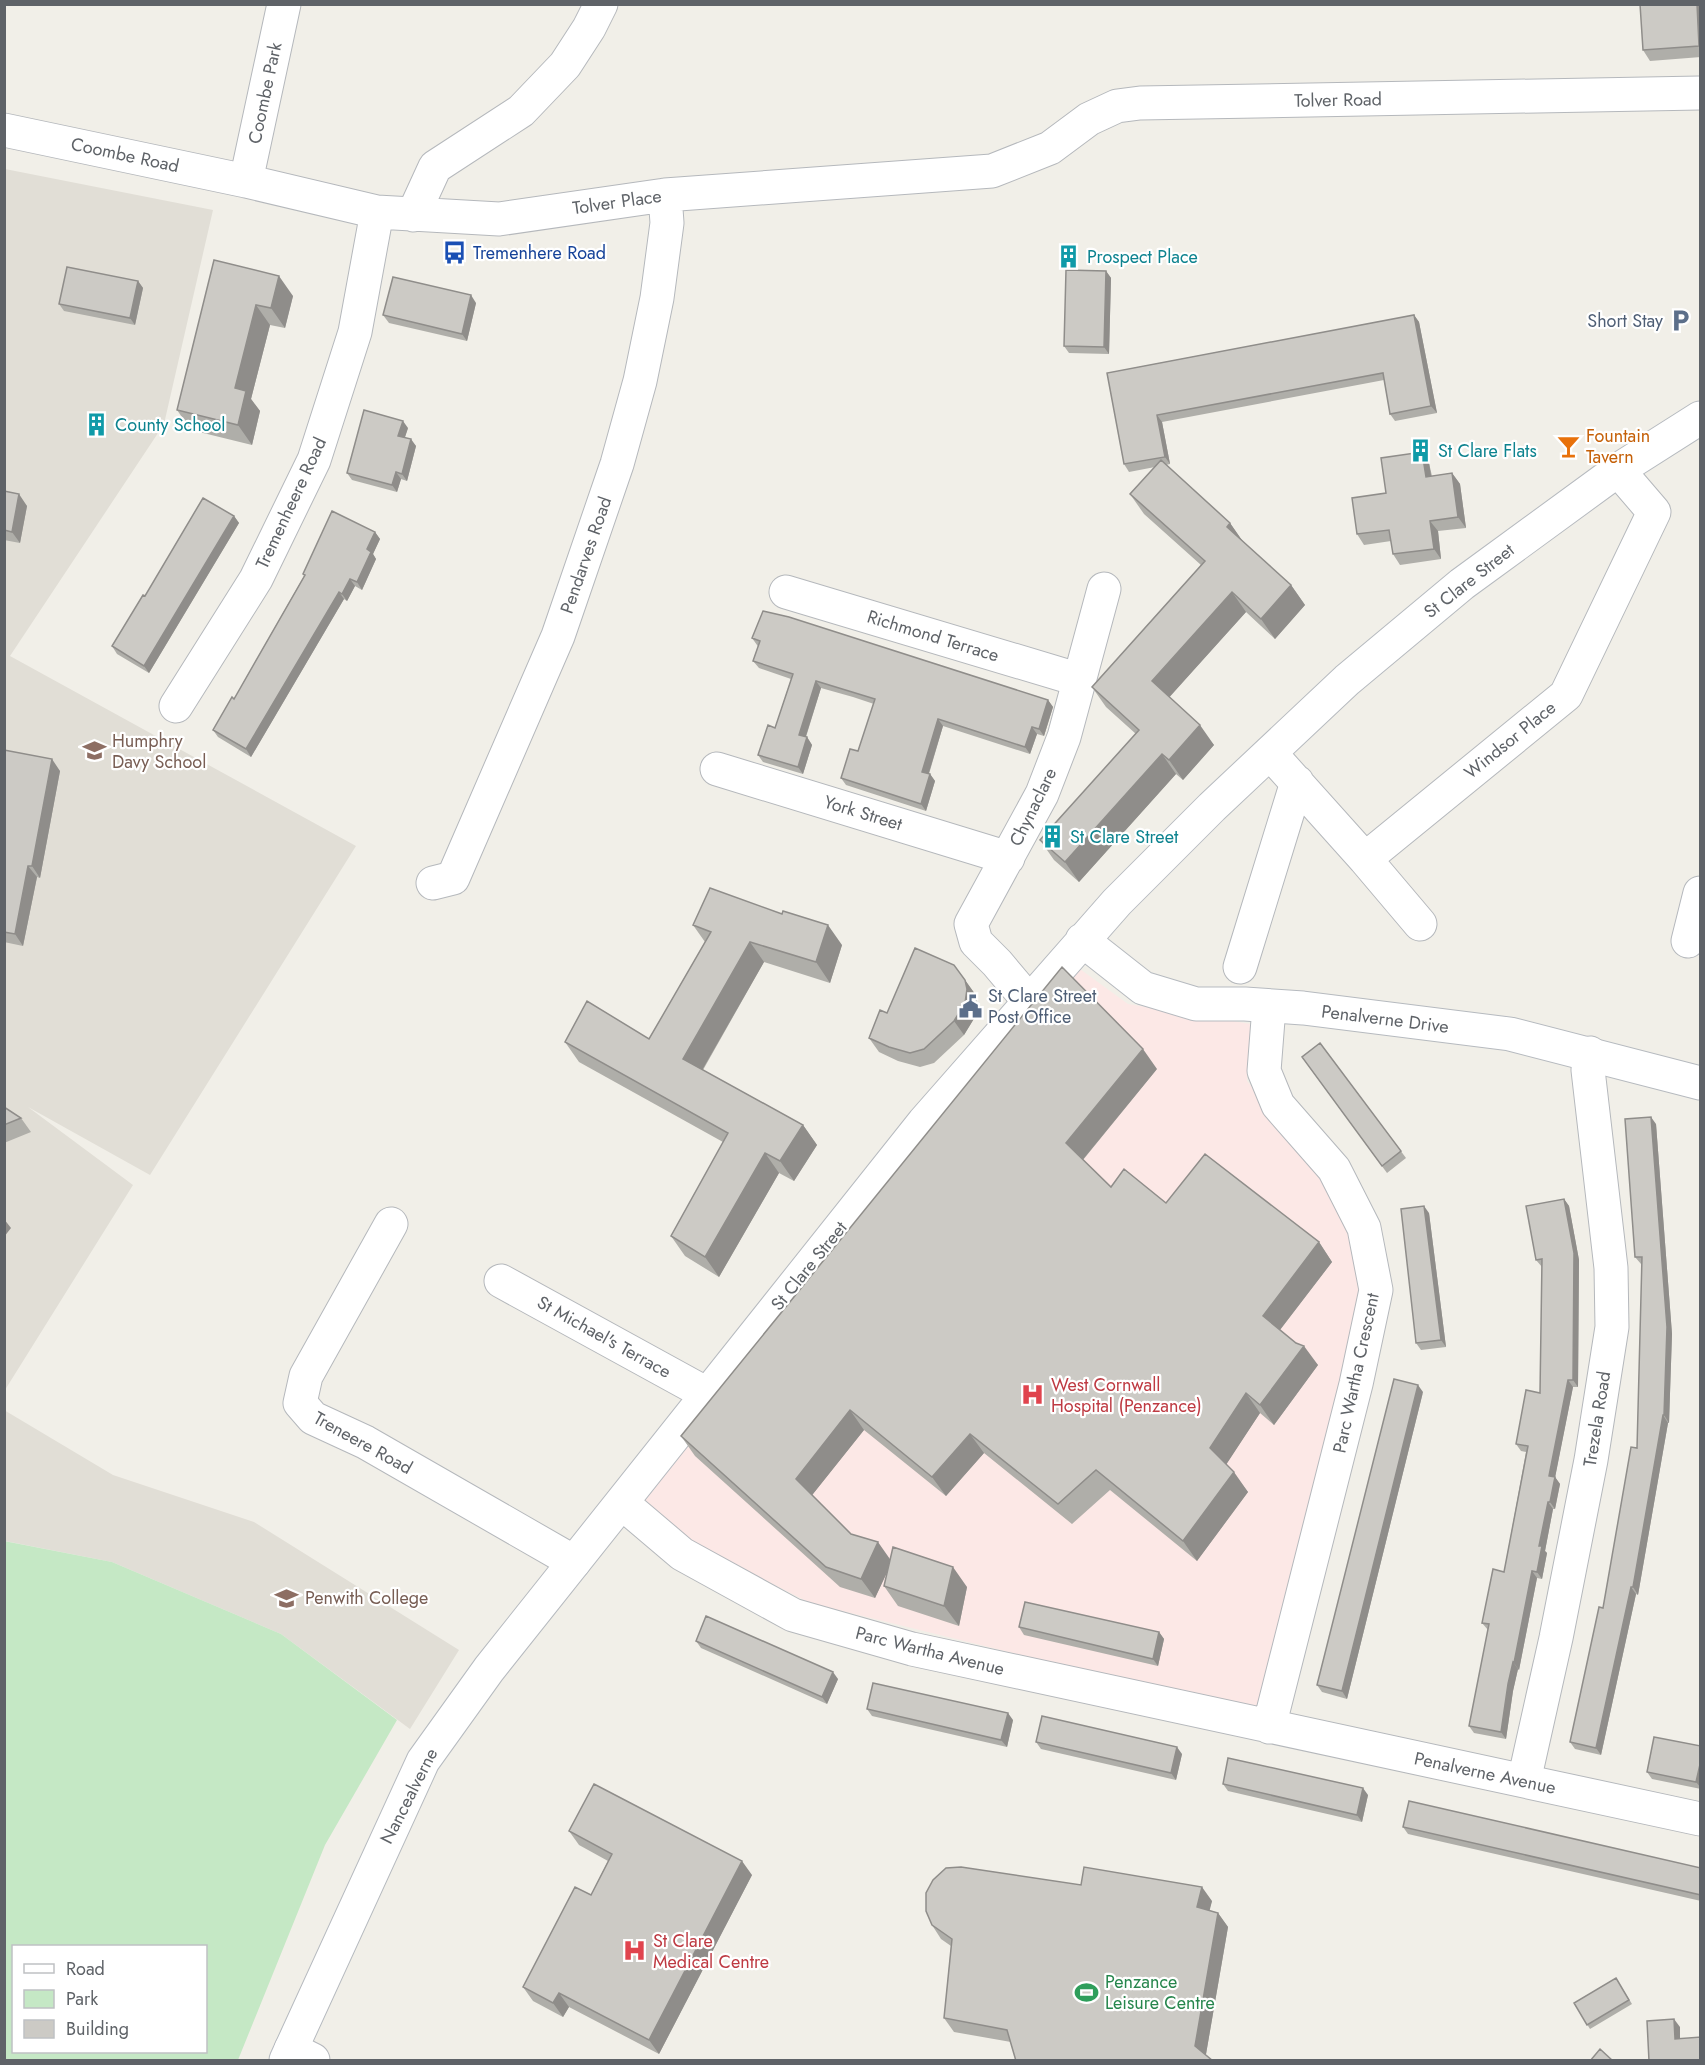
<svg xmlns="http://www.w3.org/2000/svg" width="1705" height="2065" viewBox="0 0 1705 2065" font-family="Jost,sans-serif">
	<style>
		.education { fill: #e1ded6 }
		.medical { fill: #fce8e6 }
		.green { fill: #c5e8c5; fill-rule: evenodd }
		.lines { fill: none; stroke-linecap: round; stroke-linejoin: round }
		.street-casing { stroke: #b5b8bc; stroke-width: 35 }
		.secondary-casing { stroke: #b6babf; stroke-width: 35 }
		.street { stroke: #fff; stroke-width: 33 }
		.secondary { stroke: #fff; stroke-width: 33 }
		.wall { fill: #afaea9 }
		.shaded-wall { fill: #8f8d8a }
		.building { fill: #cccac5; stroke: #8f8d8a; stroke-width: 1.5 }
		.labels { text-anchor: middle; stroke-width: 4.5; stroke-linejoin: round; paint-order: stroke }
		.street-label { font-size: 18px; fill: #5f6368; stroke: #fff }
		.transit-label { font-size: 18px; fill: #164399; stroke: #fff; text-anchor: start }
		.culture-label { font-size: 18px; fill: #0d838f; stroke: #fff; text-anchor: start }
		.service-label { font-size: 18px; fill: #4e5e75; stroke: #fff; text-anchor: end }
		.food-label { font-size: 18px; fill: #c56008; stroke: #fff; text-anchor: start }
		.education-label { font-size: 18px; fill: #785e54; stroke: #fff; text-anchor: start }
		.health-label { font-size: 18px; fill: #be3a42; stroke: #fff; text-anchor: start }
		.leisure-label { font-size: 18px; fill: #27864d; stroke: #fff; text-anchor: start }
	</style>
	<rect width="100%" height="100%" fill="#f1efe8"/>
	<path class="education" d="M5,169L213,210L164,424L10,656L356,846L150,1175L28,1107L133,1185L5,1390Z
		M4,1410L113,1475L254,1522L459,1650L410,1729L281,1634L112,1562L5,1541Z"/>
	<path class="medical" d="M1073,964L1128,1004L1251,1024L1247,1081L1327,1175L1349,1220L1364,1291L1265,1715L810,1603L698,1546L641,1499Z"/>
	<path class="green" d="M4,1541L112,1562L281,1634L397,1720L325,1845L238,2060H5ZM14,1946H206V2052H14Z"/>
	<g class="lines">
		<defs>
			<path id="street" d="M4,130L246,181L377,212L499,219L665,195L992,171L1050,148L1089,119L1117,106L1140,103L1700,93
				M246,181L284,4
				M413,215L435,167L521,111L565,65L589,28L601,4
				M786,592L1080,680
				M176,706L256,579L314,460L355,332L377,212
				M1270,753L1365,859L1566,695L1654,512L1618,470
				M717,769L1008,858
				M1365,859L1420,924
				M433,883L453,878L558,636L617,464L640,381L657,298L667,223L665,195
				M1688,941L1700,893
				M1240,967L1297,782
				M1029,1001L997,963L976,942L971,924L1042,794L1064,737L1104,589
				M1269,1007L1264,1071L1278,1105L1334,1169L1364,1228L1376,1290L1356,1384L1269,1727
				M391,1224L306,1376L300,1403L313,1418L365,1442L574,1562
				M501,1281L707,1394
				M622,1503L682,1554L793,1615L912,1649L1700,1819
				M1524,1781L1556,1638L1591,1460L1612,1327L1611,1268L1588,1070L1590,1053
				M291,2049L313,2060"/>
			<path id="secondary" d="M1082,940L1143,988L1196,1004H1245L1303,1008L1510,1034L1700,1083
				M286,2060L423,1761L489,1669L924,1122L1117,902L1212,807L1347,680L1462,584L1618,470L1700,418"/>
		</defs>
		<use href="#street" class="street-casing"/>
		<use href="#secondary" class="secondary-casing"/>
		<use href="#street" class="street"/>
		<use href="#secondary" class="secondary"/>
	</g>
	<path class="wall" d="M1701,4V57L1650,61L1643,50Z
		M214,260L293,296L285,328L270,325L251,399L260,411L252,445L191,430L177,410Z
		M1106,271L1111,278L1109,354L1069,353L1064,346Z
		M138,281L143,288L135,325L64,311L59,304Z
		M476,303L467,341L389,323L383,315Z
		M1414,315L1419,322L1437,413L1395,421L1390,414L1384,380L1162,422L1170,464L1166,465L1230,523L1243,542L1291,585L1305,605L1275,639L1246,612L1169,697L1214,745L1183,780L1176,774L1079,882L1054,860L1040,840L1136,734L1106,707L1092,687L1201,565L1144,514L1130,494L1155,467L1129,472L1124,464L1107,373Z
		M408,428L405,437L416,446L407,481L401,479L397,492L352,480L347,473Z
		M1422,452L1429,463L1432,476L1452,473L1460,484L1466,528L1438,531L1441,559L1400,565L1393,554L1391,541L1364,545L1357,534L1386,493Z
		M4,491L27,506L20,543L4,540Z
		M234,516L239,523L149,673L117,654L112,646L145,596Z
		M375,532L380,539L373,554L376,559L362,590L355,586L347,601L344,599L251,757L218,737L213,730L234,699L304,576L303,574Z
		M752,638L1048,700L1053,707L1044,736L1037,734L1030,754L943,726L929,774H930L935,781L926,811L846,785L841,778L858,751L874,704L853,697L821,688L806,737H807L812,745L803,774L763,762L758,755L775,728L791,679L759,668L753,661L758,646L757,645Z
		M4,750L60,771L40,878L37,877L23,946L4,942Z
		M693,925L842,945L830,983L764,962L703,1070L803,1125L817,1145L794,1181L779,1173L719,1277L685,1256L671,1236L723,1142L579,1062L565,1042L649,1039L705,942Z
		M965,980L975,994L977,1003L975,1017L964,1035L934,1063L920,1067L898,1061L879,1052L869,1038L887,1013Z
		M1320,1043L1406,1158L1387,1173L1302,1057Z
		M1157,1069L1083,1160L1111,1187L1166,1203L1319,1242L1332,1262L1280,1330L1318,1365L1274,1425L1260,1413L1226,1464L1248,1492L1197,1561L1110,1490L1072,1524L984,1453L946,1496L864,1430L812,1495L851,1534L890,1560L967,1587L959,1626L898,1606L884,1586L887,1572L875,1598L840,1587L695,1456L681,1436Z
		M4,1107L21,1118L31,1132L4,1143Z
		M1656,1124L1672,1334L1669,1423H1668L1638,1595L1636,1594L1601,1755L1575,1749L1570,1742L1603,1608L1637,1448L1642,1264H1641L1635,1257Z
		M1564,1199L1569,1206L1579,1260L1578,1387H1573L1555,1477L1560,1484L1555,1509H1553L1545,1551L1547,1553L1542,1579L1537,1578L1519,1670L1518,1669L1513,1691L1506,1739L1474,1733L1469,1726L1488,1630L1482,1623L1504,1572L1526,1452L1521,1451L1516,1444L1540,1393L1542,1267L1536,1260Z
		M1429,1213L1446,1347L1421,1350L1416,1343Z
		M1423,1392L1347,1699L1322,1692L1317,1685Z
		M1019,1627L1159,1632L1164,1639L1158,1666L1024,1635Z
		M696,1641L838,1679L827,1704L701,1648Z
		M867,1709L1013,1720L1007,1747L872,1716Z
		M1036,1742L1182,1754L1176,1780L1041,1749Z
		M1701,1746V1789L1652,1779L1647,1772Z
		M1223,1784L1368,1795L1362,1822L1228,1791Z
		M1403,1827L1701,1868V1901L1408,1834Z
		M569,1831L752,1875L659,2054L569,2007L563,2017L533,2001L523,1987L591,1895L608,1861L579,1845Z
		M1081,1885L1212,1901L1209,1910L1218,1913L1228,1927L1206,2054L1011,2042L954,2032L944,2018L951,1946L941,1939L932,1925Z
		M1616,1978L1632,2004L1590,2029L1574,2003Z"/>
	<path class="shaded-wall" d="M1697,4H1701V48L1699,46Z
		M1106,271L1111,278L1109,354L1104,347Z
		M279,276L293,296L285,328L271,308Z
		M138,281L143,288L135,325L130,318Z
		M471,295L476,303L467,341L462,334Z
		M256,305L270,325L251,399L260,411L252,445L238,425L235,388Z
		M1414,315L1419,322L1437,413L1431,406Z
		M1157,415L1162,422L1170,464L1165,457Z
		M403,421L408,428L403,443L398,436Z
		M411,439L416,446L407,481L402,474Z
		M1422,452L1429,463L1433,488L1426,477Z
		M396,472L401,479L397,492L392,485Z
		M1452,473L1460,484L1466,528L1458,517Z
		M19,494L27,506L20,543L12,532Z
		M234,516L239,523L149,673L144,666Z
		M1430,521L1438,531L1441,559L1434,549Z
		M1230,523L1244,543L1227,527Z
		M375,532L380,539L373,554L376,559L362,590L357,582L367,549Z
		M350,579L355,586L347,601L342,594Z
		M1291,585L1305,605L1275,639L1261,619Z
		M339,592L344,599L251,757L246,749Z
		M1232,592L1246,612L1166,701L1152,681Z
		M816,681L821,688L804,742L799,735Z
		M1048,700L1053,707L1044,736L1039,729Z
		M938,719L943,726L927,779L922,772Z
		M1200,725L1214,745L1183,780L1169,760Z
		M1032,727L1037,734L1030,754L1025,747Z
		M807,737L812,745L803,774L798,767Z
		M1162,754L1176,774L1079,882L1065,862Z
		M52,759L60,771L40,878L32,866Z
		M930,774L935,781L926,811L921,804Z
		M28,866L37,877L23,946L15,934Z
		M828,925L842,945L830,983L816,962Z
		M750,942L764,962L697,1079L683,1059Z
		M965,980L975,994L977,1003L975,1017L964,1035L954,1021Z
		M1143,1049L1157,1069L1080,1163L1066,1143Z
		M1651,1117L1656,1124L1672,1334L1669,1423L1664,1415Z
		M803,1125L817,1145L794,1181L780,1161Z
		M765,1153L779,1173L719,1277L705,1257Z
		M1564,1199L1569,1206L1579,1260L1578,1387L1573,1380Z
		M1424,1206L1429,1213L1446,1347L1441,1340Z
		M4,1219L11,1228L4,1237Z
		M1319,1242L1332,1262L1276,1335L1263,1316Z
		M1304,1346L1318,1365L1274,1425L1260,1405Z
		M1568,1380L1573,1387L1554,1483L1549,1476Z
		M1418,1385L1423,1392L1347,1699L1342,1691Z
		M1246,1393L1260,1413L1224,1468L1210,1448Z
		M850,1410L864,1430L809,1499L796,1479Z
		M1663,1415L1668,1423L1638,1595L1633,1587Z
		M970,1434L984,1453L946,1496L932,1477Z
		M1234,1472L1248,1492L1197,1561L1183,1541Z
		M1555,1477L1560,1484L1555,1509L1550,1502Z
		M1548,1502L1553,1509L1545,1551L1547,1553L1542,1579L1537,1572L1539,1546Z
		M878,1542L892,1562L875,1598L861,1579Z
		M953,1567L967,1587L959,1626L944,1606Z
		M1532,1571L1537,1578L1519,1670L1514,1663Z
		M1631,1587L1636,1594L1601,1755L1596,1748Z
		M1159,1632L1164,1639L1158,1666L1153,1659Z
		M1513,1662L1518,1669L1513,1691L1506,1739L1501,1732L1508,1684Z
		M833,1672L838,1679L827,1704L822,1697Z
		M1008,1713L1013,1720L1007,1747L1001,1740Z
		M1177,1747L1182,1754L1176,1780L1171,1773Z
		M1701,1760V1788L1696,1782Z
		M1363,1788L1368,1795L1362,1822L1357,1815Z
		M742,1861L752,1875L659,2054L649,2040Z
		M1202,1887L1212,1901L1207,1921L1197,1907Z
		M1218,1913L1228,1927L1205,2060L1195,2046Z
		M559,1993L569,2007L563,2017L553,2003Z
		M1674,2019L1680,2027V2046L1675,2039Z"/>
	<path class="building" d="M1640,4H1697L1699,46L1643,50Z
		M214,260L279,276L271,308L256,305L235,388L246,391L238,425L177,410Z
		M67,267L138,281L130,318L59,304Z
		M1066,270L1106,271L1104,347L1064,346Z
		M393,277L471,295L462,334L383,315Z
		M1414,315L1431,406L1390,414L1383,373L1157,415L1165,457L1124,464L1107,373Z
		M364,410L403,421L398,436L411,439L402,474L396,472L392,485L347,473Z
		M1422,452L1426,477L1452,473L1458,517L1430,521L1434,549L1393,554L1389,530L1357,534L1352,498L1386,493L1381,458Z
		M1161,460L1230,523L1227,527L1291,585L1261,619L1232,592L1152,681L1200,725L1169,760L1162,754L1065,862L1040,840L1139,730L1092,687L1205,561L1130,494Z
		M4,491L19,494L12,532L4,530Z
		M203,498L234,516L144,666L112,646L143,595L145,596Z
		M332,511L375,532L367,549L371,552L357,582L350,579L342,594L339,592L246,749L213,730L232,697L234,699L305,575L303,574Z
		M763,611L789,617L1048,700L1039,729L1032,727L1025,747L938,719L922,772L930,774L921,804L841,778L850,749L858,751L875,699L816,681L799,735L807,737L798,767L758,755L768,725L775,728L793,674L753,661L760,641L752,638Z
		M4,750L52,759L32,866H28L15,934L4,932Z
		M710,888L782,914L783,911L828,925L816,962L750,942L683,1059L803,1125L780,1161L765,1153L705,1257L671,1236L728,1133L565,1042L587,1001L649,1039L711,932L693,925Z
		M915,948L954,965L965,980L967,989L965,1003L954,1021L924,1049L910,1053L889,1047L869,1038L880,1010L887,1013Z
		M1062,967L1143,1049L1066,1143L1111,1187L1124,1169L1166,1203L1205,1154L1319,1242L1263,1316L1296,1343L1304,1346L1260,1405L1246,1393L1210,1448L1234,1472L1183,1541L1096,1470L1058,1504L970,1434L932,1477L850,1410L796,1479L851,1534L878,1542L861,1579L826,1567L681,1436Z
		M1320,1043L1401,1151L1382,1166L1302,1057Z
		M4,1107L21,1118L4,1125Z
		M1651,1117L1667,1327L1664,1415H1663L1633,1587H1631L1596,1748L1570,1742L1599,1607L1603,1608L1631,1447L1637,1448L1642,1257H1635L1625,1119Z
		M1564,1199L1574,1253L1573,1380H1568L1549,1476L1555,1477L1550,1502H1548L1539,1546H1542L1537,1572L1532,1571L1514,1663L1513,1662L1508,1684L1501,1732L1469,1726L1489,1624L1482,1623L1493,1569L1504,1572L1528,1446L1516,1444L1526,1390L1540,1393L1542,1259L1536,1260L1526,1206Z
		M1424,1206L1441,1340L1416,1343L1401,1209Z
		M1394,1379L1418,1385L1342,1691L1317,1685Z
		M893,1547L953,1567L944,1606L884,1586Z
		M1025,1602L1159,1632L1153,1659L1019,1627Z
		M706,1616L833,1672L822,1697L696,1641Z
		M873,1683L1008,1713L1001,1740L867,1709Z
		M1042,1716L1177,1747L1171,1773L1036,1742Z
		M1654,1737L1701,1746V1760L1696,1782L1647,1772Z
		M1228,1758L1363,1788L1357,1815L1223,1784Z
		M594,1784L742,1861L649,2040L559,1993L553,2003L523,1987L575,1887L591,1895L612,1854L569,1831Z
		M1409,1801L1701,1868V1895L1403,1827Z
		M961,1867L1081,1885L1084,1867L1202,1887L1197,1907L1218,1913L1195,2046L1213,2061H1016L1007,2030L944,2018L952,1939L932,1925L926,1911V1893L933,1880L946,1868Z
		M1616,1978L1629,2000L1587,2025L1574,2003Z
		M1674,2019L1675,2039L1701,2037V2061H1649L1647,2021Z
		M1600,2049L1613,2061H1590Z"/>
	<defs>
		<symbol id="bus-bare" viewBox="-9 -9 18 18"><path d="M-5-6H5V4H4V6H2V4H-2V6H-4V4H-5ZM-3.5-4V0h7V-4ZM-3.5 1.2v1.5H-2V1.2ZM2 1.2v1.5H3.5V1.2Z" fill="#1a4fb4" stroke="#fff" stroke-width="2.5" paint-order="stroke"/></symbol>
		<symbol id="building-bare" viewBox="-9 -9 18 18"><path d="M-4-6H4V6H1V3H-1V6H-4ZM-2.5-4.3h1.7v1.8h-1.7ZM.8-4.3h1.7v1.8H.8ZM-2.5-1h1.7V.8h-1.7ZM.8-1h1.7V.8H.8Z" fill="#0f9aa8" stroke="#fff" stroke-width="2.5" paint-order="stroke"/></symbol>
		<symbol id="parking-bare" viewBox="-9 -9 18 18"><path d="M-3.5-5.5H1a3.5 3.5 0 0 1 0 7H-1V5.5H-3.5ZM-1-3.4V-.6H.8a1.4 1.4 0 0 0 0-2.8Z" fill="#5c6f8a" stroke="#fff" stroke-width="2.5" paint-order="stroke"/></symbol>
		<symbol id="bar-bare" viewBox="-9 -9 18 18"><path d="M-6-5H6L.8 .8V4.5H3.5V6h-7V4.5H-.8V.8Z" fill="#e8710a" stroke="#fff" stroke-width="2.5" paint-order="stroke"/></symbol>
		<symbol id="school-bare" viewBox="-9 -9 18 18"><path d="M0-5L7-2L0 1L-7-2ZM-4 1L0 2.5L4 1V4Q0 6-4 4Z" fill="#8d6e63" stroke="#fff" stroke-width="2.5" paint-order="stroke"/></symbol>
		<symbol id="civic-bare" viewBox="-9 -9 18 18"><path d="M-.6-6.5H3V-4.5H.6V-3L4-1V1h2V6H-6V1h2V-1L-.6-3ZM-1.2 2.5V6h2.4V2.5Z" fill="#5c6f8a" stroke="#fff" stroke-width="2.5" paint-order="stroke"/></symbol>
		<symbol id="hospital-bare" viewBox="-9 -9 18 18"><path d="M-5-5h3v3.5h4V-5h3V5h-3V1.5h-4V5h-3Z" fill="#e0444e" stroke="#fff" stroke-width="2.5" paint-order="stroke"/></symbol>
		<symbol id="university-bare" viewBox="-9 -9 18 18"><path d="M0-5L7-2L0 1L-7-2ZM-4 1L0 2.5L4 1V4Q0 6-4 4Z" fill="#8d6e63" stroke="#fff" stroke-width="2.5" paint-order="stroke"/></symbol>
		<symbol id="stadium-bare" viewBox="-9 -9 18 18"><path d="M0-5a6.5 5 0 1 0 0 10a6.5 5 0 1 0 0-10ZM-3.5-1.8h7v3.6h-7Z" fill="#2e9e5b" stroke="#fff" stroke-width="2.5" paint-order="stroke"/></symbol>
	</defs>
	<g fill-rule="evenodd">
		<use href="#bus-bare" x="438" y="236" width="33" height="33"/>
		<use href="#building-bare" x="1052" y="240" width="33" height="33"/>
		<use href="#parking-bare" x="1664" y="304" width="33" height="33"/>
		<use href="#building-bare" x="80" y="408" width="33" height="33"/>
		<use href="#bar-bare" x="1552" y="430" width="33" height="33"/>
		<use href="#building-bare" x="1404" y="434" width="33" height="33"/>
		<use href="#school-bare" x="78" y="734" width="33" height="33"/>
		<use href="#building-bare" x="1036" y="820" width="33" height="33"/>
		<use href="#civic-bare" x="954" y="990" width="33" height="33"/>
		<use href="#hospital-bare" x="1016" y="1378" width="33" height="33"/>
		<use href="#university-bare" x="270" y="1582" width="33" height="33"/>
		<use href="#hospital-bare" x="618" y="1934" width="33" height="33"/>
		<use href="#stadium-bare" x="1070" y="1976" width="33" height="33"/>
	</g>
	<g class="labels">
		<g class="street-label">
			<text transform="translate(265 93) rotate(-78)" y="6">Coombe Park</text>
			<text transform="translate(1338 100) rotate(-1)" y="6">Tolver Road</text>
			<text transform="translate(125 155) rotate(12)" y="6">Coombe Road</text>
			<text transform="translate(617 202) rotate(-8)" y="6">Tolver Place</text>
			<text transform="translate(291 503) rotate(-65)" y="6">Tremenheere Road</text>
			<text transform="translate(586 555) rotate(-71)" y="6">Pendarves Road</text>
			<text transform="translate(1469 581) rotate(-38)" y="6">St Clare Street</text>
			<text transform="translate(933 636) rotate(17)" y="6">Richmond Terrace</text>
			<text transform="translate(1510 740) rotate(-39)" y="6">Windsor Place</text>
			<text transform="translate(1033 807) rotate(-64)" y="6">Chynaclare</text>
			<text transform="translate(863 813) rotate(17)" y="6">York Street</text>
			<text transform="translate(1385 1019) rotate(7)" y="6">Penalverne Drive</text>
			<text transform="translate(809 1266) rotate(-51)" y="6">St Clare Street</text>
			<text transform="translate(604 1337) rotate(29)" y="6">St Michael's Terrace</text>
			<text transform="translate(1356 1373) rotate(-78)" y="6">Parc Wartha Crescent</text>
			<text transform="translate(1597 1419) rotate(-81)" y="6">Trezela Road</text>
			<text transform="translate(363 1443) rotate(29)" y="6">Treneere Road</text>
			<text transform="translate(930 1651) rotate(14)" y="6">Parc Wartha Avenue</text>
			<text transform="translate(1485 1773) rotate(12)" y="6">Penalverne Avenue</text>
			<text transform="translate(409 1796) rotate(-63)" y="6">Nancealverne</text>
		</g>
		<g class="transit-label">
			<text x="473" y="259">Tremenhere Road</text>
		</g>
		<g class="culture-label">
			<text x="1087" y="263">Prospect Place</text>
			<text x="115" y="431">County School</text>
			<text x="1438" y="457">St Clare Flats</text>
			<text x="1070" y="843">St Clare Street</text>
		</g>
		<g class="service-label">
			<text x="1663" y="327">Short Stay</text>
			<text x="988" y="1002" text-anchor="start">St Clare Street<tspan x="988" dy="21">Post Office</tspan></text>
		</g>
		<g class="food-label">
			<text x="1586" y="442">Fountain<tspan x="1586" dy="21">Tavern</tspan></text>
		</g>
		<g class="education-label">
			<text x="112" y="747">Humphry<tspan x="112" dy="21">Davy School</tspan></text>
			<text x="305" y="1604">Penwith College</text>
		</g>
		<g class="health-label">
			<text x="1051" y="1391">West Cornwall<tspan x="1051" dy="21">Hospital (Penzance)</tspan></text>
			<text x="653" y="1947">St Clare<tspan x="653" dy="21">Medical Centre</tspan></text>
		</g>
		<g class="leisure-label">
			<text x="1105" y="1988">Penzance<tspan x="1105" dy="21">Leisure Centre</tspan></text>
		</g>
	</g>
	<rect width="1705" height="2065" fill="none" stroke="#5f6368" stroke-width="12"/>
	<rect x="12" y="1945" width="195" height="108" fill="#ffffff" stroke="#bfc1c3" stroke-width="1.5"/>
	<rect x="24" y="1964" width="30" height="9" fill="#ffffff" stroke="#bfc1c3" stroke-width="1.5"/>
	<text x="66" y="1975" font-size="18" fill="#5f6368">Road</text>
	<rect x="24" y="1990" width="30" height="18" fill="#c5e8c5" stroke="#bfc1c3" stroke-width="1.5"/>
	<text x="66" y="2005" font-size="18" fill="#5f6368">Park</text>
	<rect x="24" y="2020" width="30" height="18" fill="#cccac5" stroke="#bfc1c3" stroke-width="1.5"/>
	<text x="66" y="2035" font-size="18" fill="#5f6368">Building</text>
</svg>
